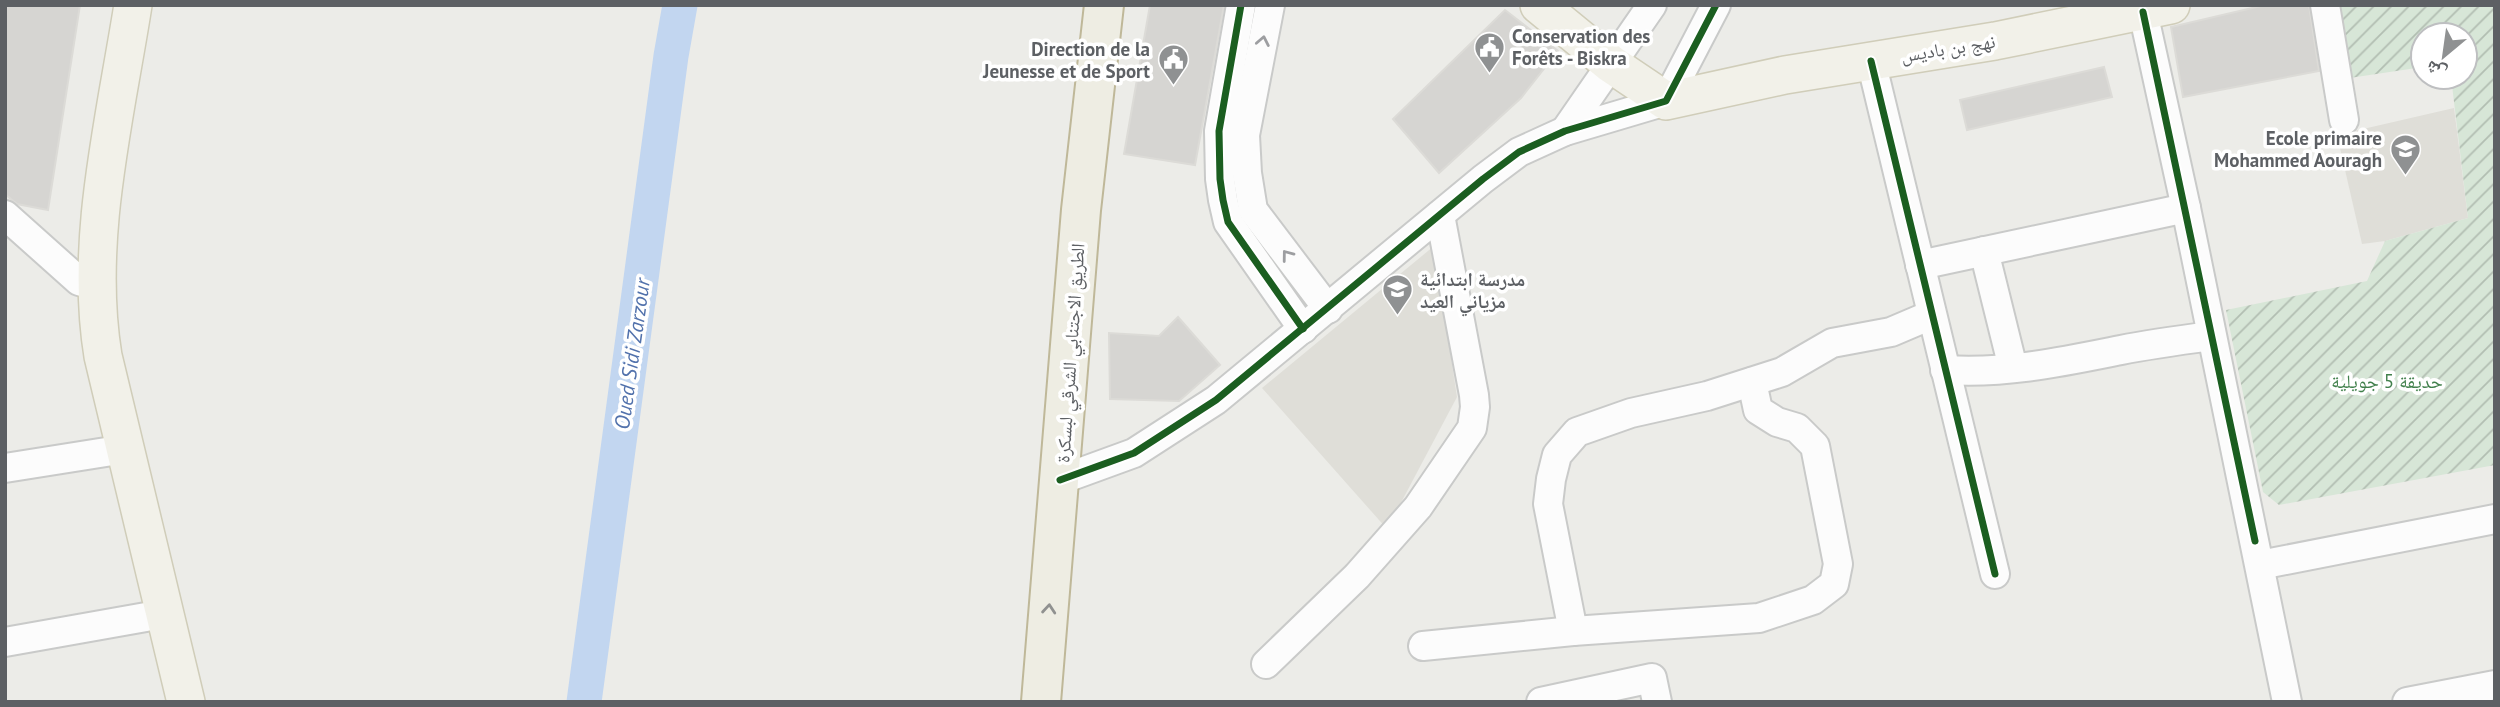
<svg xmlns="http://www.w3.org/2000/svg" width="2500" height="707" viewBox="0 0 2500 707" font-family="'PT Sans','Noto Naskh Arabic',sans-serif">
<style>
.education{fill:#dfded8}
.garden{fill:url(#garden-furrows)}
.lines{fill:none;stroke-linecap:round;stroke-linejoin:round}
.river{stroke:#c2d6f0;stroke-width:35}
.building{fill:#d6d5d2;stroke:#dcdbd7;stroke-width:2}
.minor-casing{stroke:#c9cac9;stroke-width:32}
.major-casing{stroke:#d0cdb9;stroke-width:40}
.highway-casing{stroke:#bfb899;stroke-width:42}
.minor{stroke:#fcfcfc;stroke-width:28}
.major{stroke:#f2f1e9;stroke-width:37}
.highway{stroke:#eeede3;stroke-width:38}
.cycleway-casing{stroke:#fff;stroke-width:11}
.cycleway{stroke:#1b5e20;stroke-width:7}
.oneway{stroke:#9d9ea1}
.oneway2{stroke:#909190}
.labels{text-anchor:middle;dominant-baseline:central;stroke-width:7;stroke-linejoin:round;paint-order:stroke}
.poi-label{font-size:19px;font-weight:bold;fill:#5d6064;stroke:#fff;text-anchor:start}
.street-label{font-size:19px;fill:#5d6064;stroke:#fff}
.park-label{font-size:19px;fill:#41804c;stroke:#fff}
.water-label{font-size:21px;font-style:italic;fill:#5272ac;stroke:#fff}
</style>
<defs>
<pattern id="garden-furrows" width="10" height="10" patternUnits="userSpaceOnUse" patternTransform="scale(1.75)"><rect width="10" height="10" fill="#d7e6d7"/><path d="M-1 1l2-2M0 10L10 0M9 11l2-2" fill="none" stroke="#b2beb2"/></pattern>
</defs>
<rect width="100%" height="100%" fill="#ecece8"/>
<!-- education -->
<g class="education">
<path d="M2454 108 2468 218 2385 241 2362 244 2337 135Z"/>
<path d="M1434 246 1457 397 1387 529 1262 388Z"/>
</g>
<!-- garden -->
<path class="garden" d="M2329 5H2495V465L2279 505 2263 492 2226 310 2367 281 2385 241 2468 218 2451 77H2465V35H2423V67L2343 79Z"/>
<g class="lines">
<!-- river -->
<path class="river" d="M584 702 671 56 680 5"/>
</g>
<!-- building -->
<g class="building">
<path d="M5 5H80L48 210 17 204 5 194Z"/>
<path d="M1150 5H1224L1195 165 1124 154Z"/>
<path d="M2265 5H2309L2319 71 2183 97 2171 27Z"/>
<path d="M1505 10 1558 51 1521 98 1439 173 1393 119Z"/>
<path d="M2104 67 2112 97 1967 130 1960 100Z"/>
<path d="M1178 317 1220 365 1179 401 1110 399 1109 333 1159 336Z"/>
</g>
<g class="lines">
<defs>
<g id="minor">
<path d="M1241 5 1219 131 1220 179 1223 200 1228 222 1303 329"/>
<path d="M1270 5 1245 135 1247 173 1253 210 1328 309"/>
<path d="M2325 5 2344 120"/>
<path d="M2143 12 2186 208 2287 702"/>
<path d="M1871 61 1995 574"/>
<path d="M1565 131 1652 5"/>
<path d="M5 215 79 281 96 286"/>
<path d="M1984 251 2013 368"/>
<path d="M1920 265 2186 208"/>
<path d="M1945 370C2006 374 2061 362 2121 350 2151 344 2181 340 2211 336"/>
<path d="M5 468 125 449"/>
<path d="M1060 480 1134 453 1216 400 1483 179 1519 152 1565 131 1666 101 1716 5"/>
<path d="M2260 565 2495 519"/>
<path d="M1573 631 1548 504 1551 479 1557 455 1577 432 1631 413 1707 396 1782 372 1832 343 1891 332 1931 315"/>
<path d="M5 642 146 617"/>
<path d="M1423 646 1573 631 1759 618 1813 600 1834 584 1838 564 1815 446 1797 428 1777 422 1758 410 1752 382"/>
<path d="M1266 664 1357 576 1418 507 1472 428 1475 407 1474 395 1440 215"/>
<path d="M1541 702 1652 678 1657 702"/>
<path d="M2407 702 2495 685"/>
</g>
<g id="major">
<path d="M133 5C115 119 84 241 103 356L186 702"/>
<path d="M1539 5 1611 64 1666 101 1785 75 1995 41 2171 5"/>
</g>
<path id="highway" d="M1041 702 1081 210 1104 5"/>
</defs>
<!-- minor casing -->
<use href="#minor" class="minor-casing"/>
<!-- major casing -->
<use href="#major" class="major-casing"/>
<!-- highway casing -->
<use href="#highway" class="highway-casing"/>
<!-- minor -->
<use href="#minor" class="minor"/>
<!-- major -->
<use href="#major" class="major"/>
<!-- highway -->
<use href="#highway" class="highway"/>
<defs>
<g id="cycleway">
<path d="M1241 5 1219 131 1220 179 1223 200 1228 222 1303 329"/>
<path d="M2143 12 2255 541"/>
<path d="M1871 61 1995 574"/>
<path d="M1060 480 1134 453 1216 400 1483 179 1519 152 1565 131 1666 101 1716 5"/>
</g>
</defs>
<!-- cycleway casing -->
<use href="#cycleway" class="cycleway-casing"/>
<!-- cycleway -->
<use href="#cycleway" class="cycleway"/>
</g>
<!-- one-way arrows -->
<defs><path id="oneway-chevron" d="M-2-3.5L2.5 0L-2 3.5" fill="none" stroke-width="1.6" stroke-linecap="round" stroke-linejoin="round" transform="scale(1.75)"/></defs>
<g class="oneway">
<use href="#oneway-chevron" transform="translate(1263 41) rotate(-79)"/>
<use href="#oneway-chevron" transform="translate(1287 255) rotate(-127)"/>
</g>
<use class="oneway2" href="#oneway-chevron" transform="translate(1049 609) rotate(-85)"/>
<!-- icons -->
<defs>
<symbol id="civic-pin" viewBox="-11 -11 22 30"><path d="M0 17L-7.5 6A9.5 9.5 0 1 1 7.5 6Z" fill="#8f9192" stroke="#fff"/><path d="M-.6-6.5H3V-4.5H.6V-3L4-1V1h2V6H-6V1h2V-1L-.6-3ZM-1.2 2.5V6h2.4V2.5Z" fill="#fff"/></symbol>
<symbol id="school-pin" viewBox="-11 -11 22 30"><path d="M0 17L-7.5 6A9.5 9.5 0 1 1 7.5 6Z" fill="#8f9192" stroke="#fff"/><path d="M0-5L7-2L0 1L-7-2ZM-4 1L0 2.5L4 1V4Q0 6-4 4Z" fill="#fff"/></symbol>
</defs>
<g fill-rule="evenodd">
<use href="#civic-pin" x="1472" y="30" width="35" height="47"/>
<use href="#civic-pin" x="1156" y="42" width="35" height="47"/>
<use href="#school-pin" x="2388" y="132" width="35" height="47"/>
<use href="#school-pin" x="1380" y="272" width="35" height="47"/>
</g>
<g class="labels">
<!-- poi labels -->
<g class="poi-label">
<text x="1512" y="36">Conservation des<tspan x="1512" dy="22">Forêts - Biskra</tspan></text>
<text x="1150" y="49" text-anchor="end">Direction de la<tspan x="1150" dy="22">Jeunesse et de Sport</tspan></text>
<text x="2382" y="138" text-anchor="end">Ecole primaire<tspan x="2382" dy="22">Mohammed Aouragh</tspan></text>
<text x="1420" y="279">مدرسة ابتدائية<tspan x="1420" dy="22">مزياني العيد</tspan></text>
</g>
<!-- street labels -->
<g class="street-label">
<text transform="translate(1948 48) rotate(-9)">نهج بن باديس</text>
<text transform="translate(1070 353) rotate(-86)">الطريق الاجتنابي الشرقي لبسكرة</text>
</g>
<!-- park labels -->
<g class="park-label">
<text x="2387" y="381">حديقة 5 جويلية</text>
</g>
<!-- water labels -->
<g class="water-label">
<text transform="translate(632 354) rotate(-82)">Oued Sidi Zarzour</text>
</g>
</g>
<!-- border -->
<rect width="2500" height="707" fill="none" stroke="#5d6064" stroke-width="14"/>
<!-- north arrow -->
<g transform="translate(2444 56) rotate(209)"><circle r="33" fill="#ffffff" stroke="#bebfc1" stroke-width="2"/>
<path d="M0-5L12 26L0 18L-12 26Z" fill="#8f9192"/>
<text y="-10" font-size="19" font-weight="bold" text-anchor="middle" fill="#5d6064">ش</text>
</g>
</svg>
